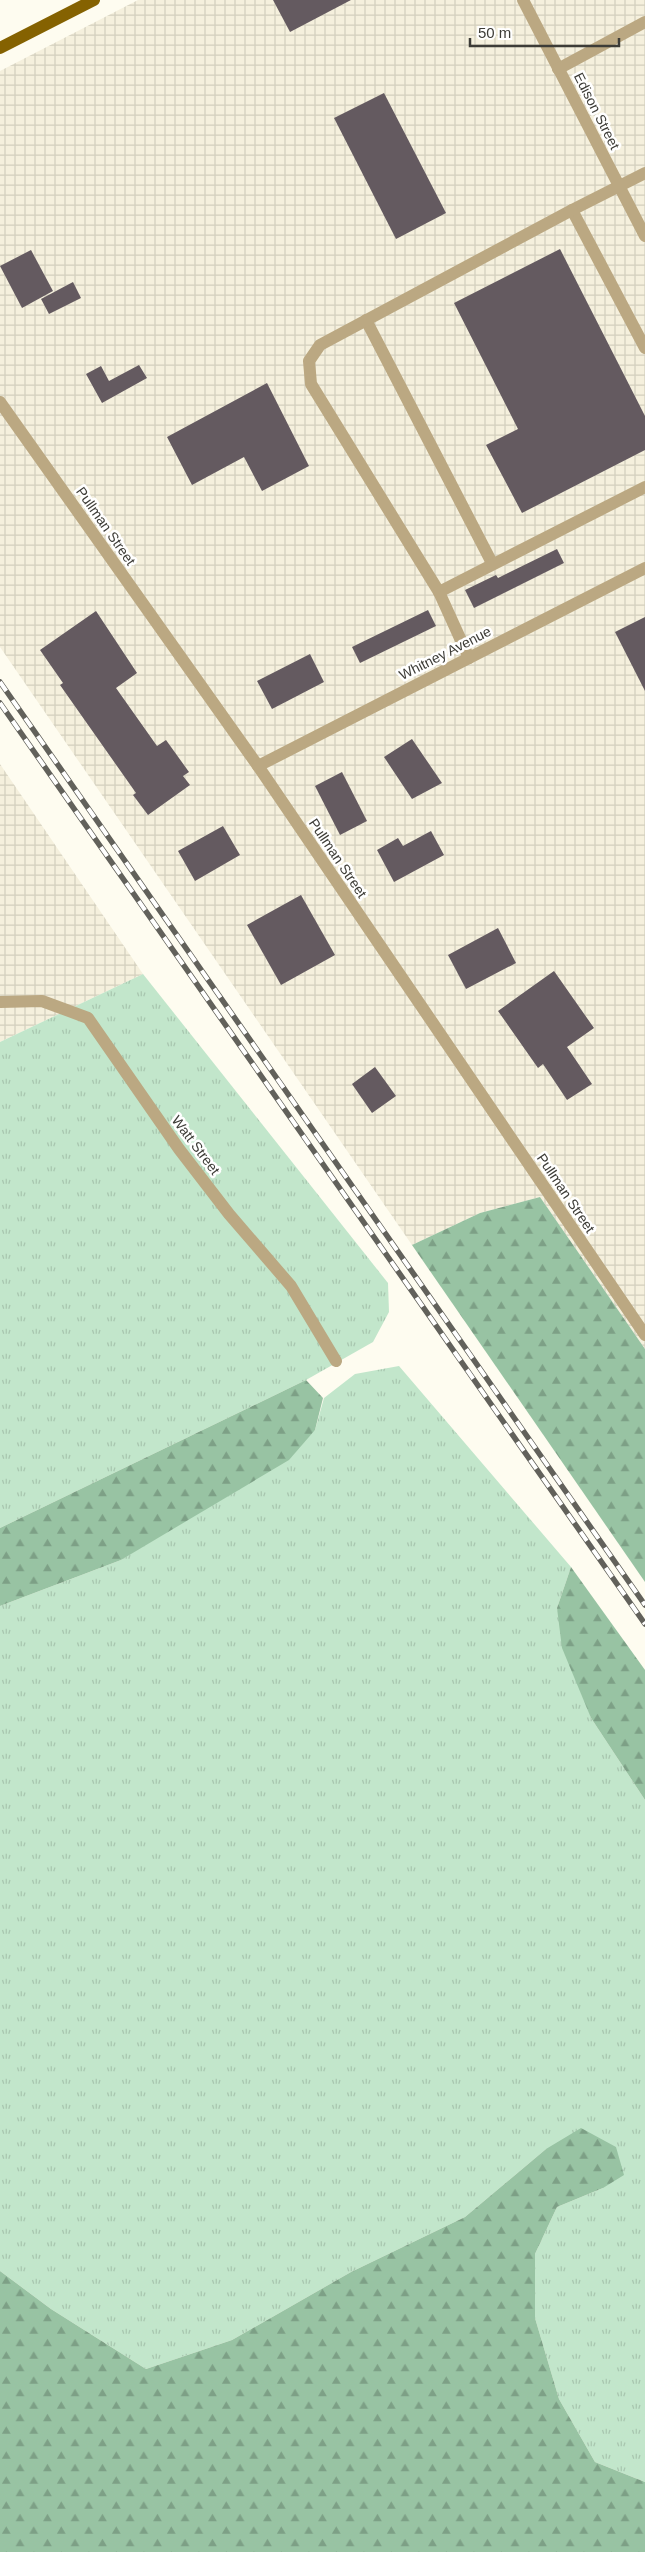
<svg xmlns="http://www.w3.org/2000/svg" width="645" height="2552" viewBox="0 0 645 2552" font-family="Helvetica,sans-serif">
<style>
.industrial{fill:url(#industrial-grid)}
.grass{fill:url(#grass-tufts)}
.forest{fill:url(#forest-firs)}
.building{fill:#645a60}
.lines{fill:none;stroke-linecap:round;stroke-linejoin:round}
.minor{stroke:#bba882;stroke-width:12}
.major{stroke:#856201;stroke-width:12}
.rail-casing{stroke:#62615b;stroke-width:5.5}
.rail{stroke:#fff;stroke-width:4;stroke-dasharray:11;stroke-linecap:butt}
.labels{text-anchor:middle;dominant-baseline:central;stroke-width:5;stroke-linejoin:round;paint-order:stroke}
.street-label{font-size:14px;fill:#3d3c37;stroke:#fff}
</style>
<defs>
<pattern id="industrial-grid" width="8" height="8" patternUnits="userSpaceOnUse" patternTransform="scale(1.25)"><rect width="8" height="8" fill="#f5f0dd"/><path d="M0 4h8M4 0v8" fill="none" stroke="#d3cfbe"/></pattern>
<pattern id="grass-tufts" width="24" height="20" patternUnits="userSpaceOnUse" patternTransform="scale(1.25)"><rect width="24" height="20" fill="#c2e6cb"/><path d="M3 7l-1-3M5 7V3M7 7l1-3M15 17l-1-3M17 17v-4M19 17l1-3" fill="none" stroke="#a8c6af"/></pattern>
<pattern id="forest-firs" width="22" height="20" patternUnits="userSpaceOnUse" patternTransform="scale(1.25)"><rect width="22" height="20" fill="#98c3a3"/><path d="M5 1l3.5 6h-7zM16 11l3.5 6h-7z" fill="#7da086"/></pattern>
</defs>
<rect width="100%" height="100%" fill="#fefcf0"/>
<!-- industrial -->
<g class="industrial">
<path d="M138 0H645V1349L540 1197 480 1213 412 1245 0 647V71Z"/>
<path d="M0 764 143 974 0 1042Z"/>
</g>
<!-- grass -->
<g class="grass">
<path d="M143 974 388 1283 389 1312 373 1342 306 1380 0 1528V1042Z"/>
<path d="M399 1366 571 1567 557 1608 591 1718 645 1800V2482L595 2462 559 2399 535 2318V2254L557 2207 603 2188 546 2149 465 2217 351 2272 232 2340 146 2369 51 2309 0 2271V1606L121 1560 315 1430 324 1398 355 1374Z"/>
</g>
<!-- forest -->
<g class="forest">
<path d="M540 1197 645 1349V1582L412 1245 480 1213Z"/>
<path d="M306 1380 323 1398 315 1430 289 1460 121 1560 0 1606V1528Z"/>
<path d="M571 1567 645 1670V1800L591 1718 562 1648 557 1608Z"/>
<path d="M581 2128 616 2147 624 2175 603 2188 557 2207 535 2254V2318L559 2399 595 2462 645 2482V2552H0V2271L51 2309 146 2369 232 2340 351 2272 465 2217 546 2149Z"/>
</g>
<!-- building -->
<g class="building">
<path d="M273 0H351L290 32Z"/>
<path d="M384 93 446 213 396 239 334 118Z"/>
<path d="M560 249 645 416V450L522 513 486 445 518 429 454 303Z"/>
<path d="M31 250 53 291 22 308 0 266Z"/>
<path d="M73 282 81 298 49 314 41 299Z"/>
<path d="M139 365 147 378 102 403 86 374 101 366 109 381Z"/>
<path d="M267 383 309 466 262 491 244 457 192 485 167 437Z"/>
<path d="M557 549 564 563 474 608 465 590 496 575 498 578Z"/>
<path d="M428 610 436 626 360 663 352 647Z"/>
<path d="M96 611 137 673 116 688 157 746 166 740 189 772 183 776 190 785 148 815 133 795 136 793 60 685 63 683 40 650Z"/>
<path d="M645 617V691L615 632Z"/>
<path d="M310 654 324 682 272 709 257 681Z"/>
<path d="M412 739 442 783 412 799 384 757Z"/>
<path d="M342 772 367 821 340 835 315 786Z"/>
<path d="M223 826 240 855 195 881 178 851Z"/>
<path d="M431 831 444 855 394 882 377 850 398 838 403 846Z"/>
<path d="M301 895 335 955 281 985 247 925Z"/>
<path d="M498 928 516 963 466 989 448 955Z"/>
<path d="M554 971 594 1028 567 1047 592 1084 567 1100 543 1064 538 1068 498 1011Z"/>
<path d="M375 1067 396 1096 372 1113 352 1084Z"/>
</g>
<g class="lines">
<!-- minor -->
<g class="minor">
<path d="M523 0 645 236"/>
<path d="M558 69 645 22"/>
<path d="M645 173 572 210 645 348"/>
<path d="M366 320 492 563"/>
<path d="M0 402 258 766 645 1335"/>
<path d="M439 592 311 384 309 361 320 345 572 210"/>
<path d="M469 658 439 592 645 487"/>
<path d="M258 766 645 568"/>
<path d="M0 1002 42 1001 88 1018 179 1149 229 1214 291 1286 336 1361"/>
</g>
<!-- major -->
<path class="major" d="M0 48 94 0"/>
<defs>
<g id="rail">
<path d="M0 682 645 1605"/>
<path d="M0 703 645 1624"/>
</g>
</defs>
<!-- rail casing -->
<use href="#rail" class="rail-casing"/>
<!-- rail -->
<use href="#rail" class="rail"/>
</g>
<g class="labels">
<!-- street labels -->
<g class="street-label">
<text transform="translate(597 111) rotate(63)">Edison Street</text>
<text transform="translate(106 526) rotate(55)">Pullman Street</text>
<text transform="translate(445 653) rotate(-27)">Whitney Avenue</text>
<text transform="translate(338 858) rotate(56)">Pullman Street</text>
<text transform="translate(196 1145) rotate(53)">Watt Street</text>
<text transform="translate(566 1193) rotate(56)">Pullman Street</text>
</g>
</g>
<!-- scale -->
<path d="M470 38v8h149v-8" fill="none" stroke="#3d3c37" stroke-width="2.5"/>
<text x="478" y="38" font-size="15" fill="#3d3c37" stroke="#ffffff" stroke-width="4" paint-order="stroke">50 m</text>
</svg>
